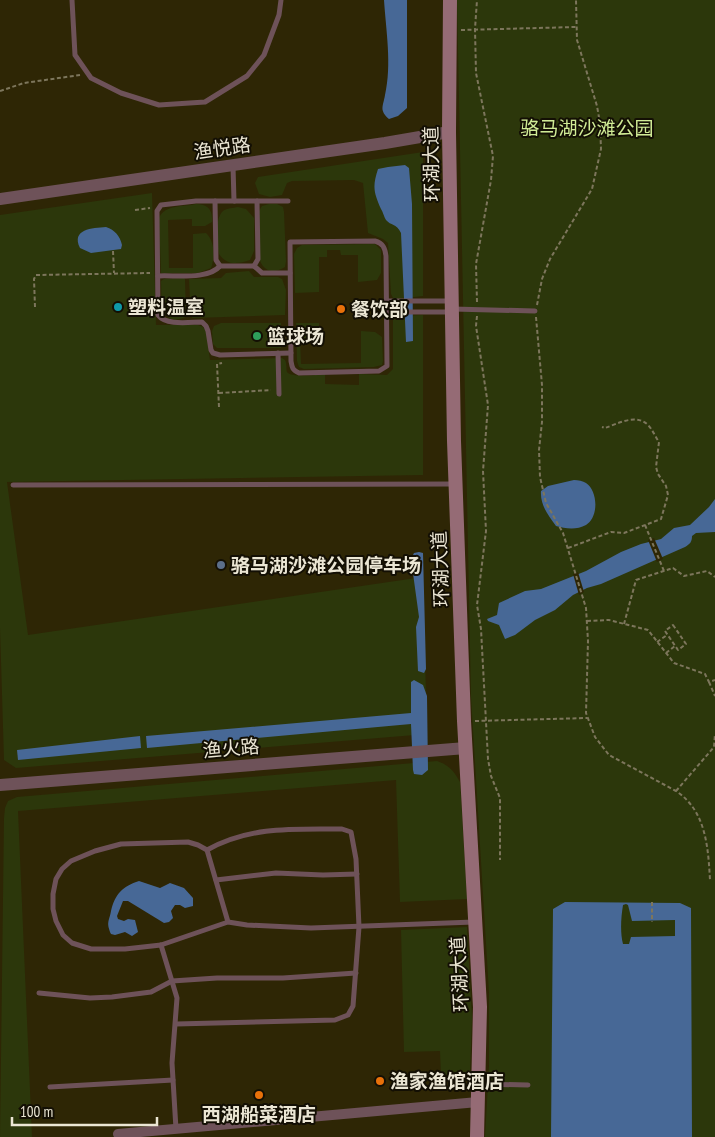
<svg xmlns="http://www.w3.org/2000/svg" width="715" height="1137" viewBox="0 0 715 1137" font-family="'PT Sans Narrow','Noto Sans SC',sans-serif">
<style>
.green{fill:#2c370b}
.water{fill:#476896;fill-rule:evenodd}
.pier{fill:#2e2605}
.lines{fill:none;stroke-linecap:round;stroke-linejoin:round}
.path{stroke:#7d765c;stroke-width:2;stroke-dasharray:4 2.5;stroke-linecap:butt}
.service{stroke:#6e5259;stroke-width:5}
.minor{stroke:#6e5259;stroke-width:10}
.tertiary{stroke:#6e5259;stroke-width:12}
.secondary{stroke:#956b75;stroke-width:14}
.culture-dot{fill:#0f9aa8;stroke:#130f04;stroke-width:2}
.food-dot{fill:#e8710a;stroke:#130f04;stroke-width:2}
.leisure-dot{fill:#2e9e5b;stroke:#130f04;stroke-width:2}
.service-dot{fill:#5c6f8a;stroke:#130f04;stroke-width:2}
.labels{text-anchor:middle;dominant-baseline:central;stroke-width:4;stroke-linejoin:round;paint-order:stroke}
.park-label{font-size:19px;fill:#d1ec96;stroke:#130f04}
.street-label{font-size:19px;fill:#ebe6d4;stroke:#130f04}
.poi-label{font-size:19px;font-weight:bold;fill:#ebe6d4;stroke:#130f04;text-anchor:start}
</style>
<rect width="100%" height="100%" fill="#2e2605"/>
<!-- green -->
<g class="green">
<path d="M457 0H715V1137H485L489 1065V993L471 697Z"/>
<path d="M423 152V296L397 299 393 298 391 294 388 243 383 239 368 233 363 183 354 180 292 181 287 183 282 195 270 197 259 194 255 183 258 177Z"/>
<path d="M152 193 156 325H198L203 327 206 331 210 360 282 358 285 360C287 363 286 369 287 372 291 378 318 375 325 374V384L359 385V374L387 375 393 369V319L395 316 423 315V475L7 482 28 635 423 577 427 734 16 768 4 760 0 628V215Z"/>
<path d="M196 204C208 204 213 210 212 222L205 226H192V219L168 220 169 268H193V234L206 233C215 241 215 258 211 268L198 273H161L159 218C165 204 184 207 196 204Z"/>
<path d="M269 204H277L283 207 284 212 286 261 285 267C274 274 265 272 260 261L259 211 262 206Z"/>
<path d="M238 207 246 209 254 218V251L250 260C238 264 227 266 219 254 217 244 214 219 223 211 227 208 233 208 238 207Z"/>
<path d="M375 244 381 250V273L377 280 358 282V255H341L340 250H327V257H319V292L295 293 294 254 297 248 302 245Z"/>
<path d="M249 271 254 277H278L282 279 286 290 285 315 193 318 191 317 189 279 221 278 226 273Z"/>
<path d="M184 278 185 279 186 317C158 328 162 299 161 281L164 279Z"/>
<path d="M221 323H281V348H217L213 344 212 331 214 326Z"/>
<path d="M296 323H319V338H300L301 364 361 363V331L375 332 382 337 383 361 382 365 374 367 304 369 299 367 297 361Z"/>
<path d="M437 761C449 765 454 771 460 782L467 899 400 902 396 780 18 811 32 1137H0L4 818 5 808 8 801 17 797Z"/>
<path d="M467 927 472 1017 470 1074 441 1075 440 1051 404 1052 401 930Z"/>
</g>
<!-- water -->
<g class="water">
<path d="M384 0H407V108L398 116 389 119C379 110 383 107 385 95 392 64 386 31 384 0Z"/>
<path d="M405 165 409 168 412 204 413 341 406 342 401 233C396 223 391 226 386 220 384 217 383 212 381 209 374 193 372 187 378 169L388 167Z"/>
<path d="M106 227C115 230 120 236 122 245L121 249 91 253 80 248C71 229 92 228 106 227Z"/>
<path d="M574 480C578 480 583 481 586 483 598 491 599 517 586 525 577 530 566 529 556 526 548 515 540 505 541 491L548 486Z"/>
<path d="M715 499V532L696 533 692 536C692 542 690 544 685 547L601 584 587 588 573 595 555 610 535 620 515 635 505 639 499 625 488 621 487 619 497 615 499 603 525 591 541 589 586 571 621 552 641 544 661 539 674 528 690 525 709 507Z"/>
<path d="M419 552 423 553 426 669 424 673 418 671 416 627 419 617 411 559 414 553Z"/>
<path d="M414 680 423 685 427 696 428 770 422 775 414 774 413 770 411 724 147 748 146 736 411 713V682Z"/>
<path d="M140 736 141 748 18 760 17 750Z"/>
<path d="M139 881 160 888 170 883 184 888 193 898V906L185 908 180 905H175L171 911 173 918 169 922 164 923 128 901H123L117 916 118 919 124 921 128 919 135 920 138 932 132 936 125 932 115 935 111 934C106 922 109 922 111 911 115 894 123 886 139 881Z"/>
<path d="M565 902 680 903 691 908 692 1137H551L553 909ZM626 904 628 905 632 921 675 920V936L631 937 629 944H623C620 933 621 917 623 905Z"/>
</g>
<!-- pier -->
<g class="pier">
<path d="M654 538 663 559 657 562 648 540Z"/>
<path d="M578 572 584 592 579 595 573 574Z"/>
</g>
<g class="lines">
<!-- path -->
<g class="path">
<path d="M461 30 576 27"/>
<path d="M0 91 24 83 80 75"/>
<path d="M135 210 150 208"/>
<path d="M113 251 114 273"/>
<path d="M477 302 476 264 491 180 493 156 476 73 475 29 477 0"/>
<path d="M537 305 542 279 550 259 592 189 601 149 600 123 597 106 577 40 576 0"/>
<path d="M35 307 34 279 36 275 150 273"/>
<path d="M477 316 476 326 488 405 483 471 486 531 477 605 481 629 488 759 491 776 500 798V860"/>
<path d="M536 317 542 385V422L539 450 540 477 546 503 563 533 586 608 588 641 586 713 595 737 609 755 676 791C706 811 708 846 710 880"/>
<path d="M219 393 271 390"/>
<path d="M219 407 217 364 222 363"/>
<path d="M645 525 664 571"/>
<path d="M568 548 611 532 624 533 661 519 668 495 666 486 658 474 656 467 659 442C655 436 652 429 648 425 636 413 617 424 605 428L602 427"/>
<path d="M587 621 609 620 648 630 674 663 705 674 709 682 715 680"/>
<path d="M624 624 636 580 673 568 684 576 707 571 715 577"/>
<path d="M673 625 686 644 678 650 665 631Z"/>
<path d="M657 642 667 635"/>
<path d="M666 653 675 646"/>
<path d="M709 682 715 696"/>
<path d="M475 721 587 718"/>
<path d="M676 791 714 747 715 734"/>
<path d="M652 902V922"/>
</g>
<!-- service -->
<g class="service">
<path d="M72 0 75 55 91 78 121 93 159 105 205 102 247 76 264 55 279 15 281 0"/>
<path d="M233 166 234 201"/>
<path d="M215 201 216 260 220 266"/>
<path d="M288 201H196L161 205 157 211 158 315C166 326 190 322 202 322L206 326 208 331 211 350 213 353 220 355 291 353"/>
<path d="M375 241C383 243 385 248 386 256L387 366 379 371 299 373C292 370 292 367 291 361L290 242Z"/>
<path d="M254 266 258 259 257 201"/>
<path d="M158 276C176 275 208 280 220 266H254L262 273H290"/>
<path d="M386 301H451"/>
<path d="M453 309 535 311"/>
<path d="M386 312H451"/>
<path d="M278 353 279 394"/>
<path d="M13 485 455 484"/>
<path d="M216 880 276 873 323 875 357 874"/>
<path d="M228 922 207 850 198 845 188 842 121 844 95 851 71 861 62 869 56 879 53 894V909L56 921 63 935 72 943 91 949H125L161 945 228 922 247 925 311 928 474 922"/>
<path d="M161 945 177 998 172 1063 176 1129"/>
<path d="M39 993 90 998 112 997 151 992 172 981 217 978H283L356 973"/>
<path d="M176 1024 335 1020 348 1015 353 1006 359 927 356 859 351 832 342 829C294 829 250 826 207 850"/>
<path d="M479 1084 528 1085"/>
<path d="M50 1087 173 1080"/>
</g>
<!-- minor -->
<path class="minor" d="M118 1134 478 1102"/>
<!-- tertiary -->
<g class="tertiary">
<path d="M0 199 385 143 449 132"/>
<path d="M0 785 466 748"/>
</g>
<!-- secondary -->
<path class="secondary" d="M450 0 449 132 454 441 464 721 480 1007 477 1137"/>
</g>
<!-- markers -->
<circle class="culture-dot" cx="118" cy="307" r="5"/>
<g class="food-dot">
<circle cx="341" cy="309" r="5"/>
<circle cx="380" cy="1081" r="5"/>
<circle cx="259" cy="1095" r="5"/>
</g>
<circle class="leisure-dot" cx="257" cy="336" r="5"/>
<circle class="service-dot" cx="221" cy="565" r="5"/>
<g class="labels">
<!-- park labels -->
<g class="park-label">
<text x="587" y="128">骆马湖沙滩公园</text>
</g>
<!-- street labels -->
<g class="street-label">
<text transform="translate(222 148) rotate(-8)">渔悦路</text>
<text transform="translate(431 164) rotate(-91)">环湖大道</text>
<text transform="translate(440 569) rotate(-92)">环湖大道</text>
<text transform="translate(231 748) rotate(-5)">渔火路</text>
<text transform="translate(459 974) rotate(-93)">环湖大道</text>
</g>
<!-- poi labels -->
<g class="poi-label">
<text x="128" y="307">塑料温室</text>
<text x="351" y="309">餐饮部</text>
<text x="267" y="336">篮球场</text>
<text x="231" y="565">骆马湖沙滩公园停车场</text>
<text x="390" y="1081">渔家渔馆酒店</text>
<text x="259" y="1114" text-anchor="middle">西湖船菜酒店</text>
</g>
</g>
<!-- scale -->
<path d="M12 1117v8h145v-8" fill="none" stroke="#ebe6d4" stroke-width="2.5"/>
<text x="20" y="1117" font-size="15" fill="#ebe6d4" stroke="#130f04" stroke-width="4" paint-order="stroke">100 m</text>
</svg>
